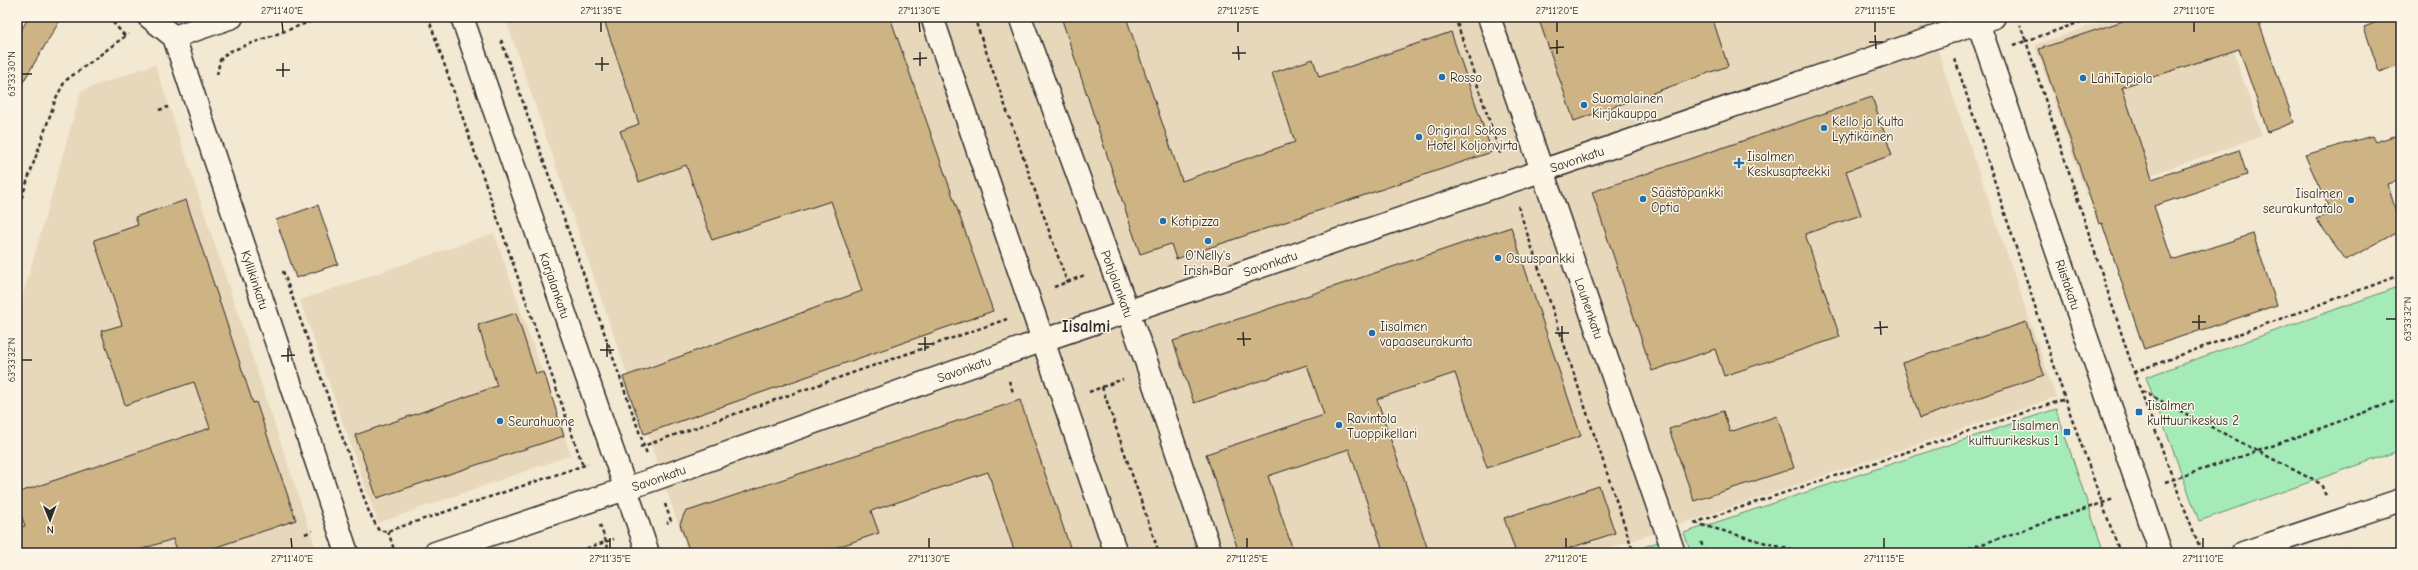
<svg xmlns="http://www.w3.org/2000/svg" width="2418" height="570" viewBox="0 0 2418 570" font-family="'Comic Neue',sans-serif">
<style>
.built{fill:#e8d8bb}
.green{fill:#a4ebb8;stroke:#688b72}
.building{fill:#ceb484;stroke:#2b2b2b}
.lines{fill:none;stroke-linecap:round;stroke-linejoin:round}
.minor-casing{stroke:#2b2b2b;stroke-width:25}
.major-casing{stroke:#2b2b2b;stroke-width:25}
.path{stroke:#2b2b2b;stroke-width:2.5;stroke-dasharray:4 3;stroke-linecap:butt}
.minor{stroke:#fcf5e5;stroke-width:22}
.major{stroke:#fcf5e5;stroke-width:22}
.ticks{fill:none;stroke:#2b2b2b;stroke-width:1.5}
.poi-dot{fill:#1f6fb2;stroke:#fcf5e5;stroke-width:1.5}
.labels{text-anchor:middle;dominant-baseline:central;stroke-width:3;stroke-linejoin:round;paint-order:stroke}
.poi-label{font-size:13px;fill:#2b2b2b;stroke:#fcf5e5;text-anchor:start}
.street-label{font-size:13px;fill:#2b2b2b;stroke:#fcf5e5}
.district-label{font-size:17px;font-weight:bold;fill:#2b2b2b;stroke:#fcf5e5}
.neatline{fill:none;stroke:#2b2b2b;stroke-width:1.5}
.ticks-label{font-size:10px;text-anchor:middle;fill:#2b2b2b}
</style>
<rect width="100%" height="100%" fill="#f3e8d2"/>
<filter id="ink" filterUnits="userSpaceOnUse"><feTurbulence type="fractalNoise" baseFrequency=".025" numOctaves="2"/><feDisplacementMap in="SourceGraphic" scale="8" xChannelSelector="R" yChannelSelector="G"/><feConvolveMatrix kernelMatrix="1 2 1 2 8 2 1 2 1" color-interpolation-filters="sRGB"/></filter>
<g filter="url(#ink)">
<!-- built -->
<g class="built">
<path d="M505 17H1926L2056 397 1596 553H688Z"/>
<path d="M2117 17H2222L2262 136 2087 197 2035 45Z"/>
<path d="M155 64 315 546 295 553H17V316L81 91Z"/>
<path d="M494 233 571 455 378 523 300 300Z"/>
</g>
<!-- green -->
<g class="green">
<path d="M2401 286V450L2199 521 2146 377Z"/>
<path d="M2056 409 2104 553H1691L1684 533Z"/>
<path d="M1658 542 1662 553H1627Z"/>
</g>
<!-- building -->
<g class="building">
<path d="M29 17H62L17 92V37Z"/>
<path d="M603 17H890L993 311 644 434 623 377 862 291 831 201 712 240 686 165 639 182 620 131 639 124Z"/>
<path d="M1061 17H1126L1182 181 1295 142 1272 73 1313 59 1319 77 1451 32 1492 152 1176 259 1171 244 1140 254Z"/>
<path d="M1538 17H1712L1728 66 1574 121Z"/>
<path d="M2135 17H2257L2294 122 2268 132 2239 49 2122 87 2152 179 2239 150 2247 175 2154 206 2172 260 2253 234 2277 305 2144 349 2102 223 2099 224 2039 49Z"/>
<path d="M2391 17H2401V64L2379 72 2364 27Z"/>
<path d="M1872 97 1892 155 1846 171 1861 215 1805 234 1840 337 1724 376 1715 349 1652 371 1592 192Z"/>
<path d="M2401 134V180L2388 184 2401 230 2346 260 2316 219 2331 213 2305 155 2372 136 2375 142Z"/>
<path d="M186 200 253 403 256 402 296 520 199 553H178L173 539 130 553H17V528L25 526 17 503V493L210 428 194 382 125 405 101 331 122 325 94 240 138 225 135 217Z"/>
<path d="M318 205 338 264 296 278 276 220Z"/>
<path d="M1511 227 1581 436 1487 468 1455 373 1377 399 1429 553H1384L1349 449 1268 476 1294 553H1239L1206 454 1324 415 1307 365 1194 403 1173 341Z"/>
<path d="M516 313 536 374 544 372 564 436 377 498 355 435 497 386 478 325Z"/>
<path d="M2026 322 2044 375 1920 418 1902 363Z"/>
<path d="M1020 400 1072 553H1015L988 472 871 511 879 533 820 553H690L680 524 685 512Z"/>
<path d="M1723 411 1730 432 1777 416 1794 468 1694 501 1669 429Z"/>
<path d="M1599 486 1615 533 1555 553H1516L1504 518Z"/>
</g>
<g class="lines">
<defs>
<g id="minor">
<path id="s1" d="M149 17 174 37 347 553"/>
<path id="s2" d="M462 17 648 553"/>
<path id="s3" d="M1489 17 1674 553"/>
<path id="s4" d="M1976 17 2161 553"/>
<path d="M174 37 232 17"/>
<path id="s5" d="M435 553 655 479 1044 340 1994 17"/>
<path d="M2243 553 2401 500"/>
</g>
<g id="major">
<path d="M932 17 1116 553"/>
<path id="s6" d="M1020 17 1146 361 1211 553"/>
</g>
</defs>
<!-- minor casing -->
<use href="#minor" class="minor-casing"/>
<!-- major casing -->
<use href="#major" class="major-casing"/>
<!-- path -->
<g class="path">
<path d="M108 17 126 37"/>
<path d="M428 17 583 466"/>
<path d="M974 17 1067 282"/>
<path d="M1455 17 1501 156"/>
<path d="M2095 17 2026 41 2134 372 2173 479 2202 553"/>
<path d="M501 40 647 454"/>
<path d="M2014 45 2026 41 2020 25"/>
<path d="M1955 59 2065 399 2120 553"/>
<path d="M217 75 220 60 228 52 323 17"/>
<path d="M159 110 168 107"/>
<path d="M1518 206 1632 548"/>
<path d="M17 211 56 98 65 81 128 34"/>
<path d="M283 271 369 512 379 531H388L588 464"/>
<path d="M1054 287 1085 275"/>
<path d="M2134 372 2401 275"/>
<path d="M1009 381 1013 392"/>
<path d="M1102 387 1159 553"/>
<path d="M2142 391 2321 484 2326 496"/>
<path d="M1089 392 1123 379"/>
<path d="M640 447 1007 319"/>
<path d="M2165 482 2258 451 2401 399"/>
<path d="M665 504 671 521 667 523"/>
<path d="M1694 523 2065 399"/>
<path d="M1695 523 1802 553"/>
<path d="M600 525 610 553"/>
<path d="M388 531 395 553"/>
<path d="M305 534 312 531"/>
<path d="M1701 542 1705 553"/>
<path d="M2346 547 2348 553"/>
<path d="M573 553 614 539"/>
<path d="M1618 553 1632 548 1634 553"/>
<path d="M1956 553 2114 499"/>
</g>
<!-- minor -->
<use href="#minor" class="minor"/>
<!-- major -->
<use href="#major" class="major"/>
</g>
</g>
<!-- ticks -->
<path class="ticks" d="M282 22 283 32M601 22V32M919 22 920 32M1238 22V32M1557 22V32M1875 22V32M2194 22V32M1875 35 1876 49M1557 40V54M1869 42H1883M1238 46 1239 60M1550 48 1564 47M920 52V66M1232 53H1246M602 57V71M913 59 927 58M283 63V77M595 64H609M276 70H290M22 74H32M2199 315V329M2386 319H2396M1880 321 1881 335M2192 322H2206M1562 326V340M1874 328 1888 327M1243 332 1244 346M1555 333H1569M925 337V351M1237 339H1251M607 343V357M918 344H932M288 348V362M600 350H614M281 356 295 355M22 360H32M291 538 292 548M610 538V548M929 538V548M1247 538V548M1566 538V548M1884 538V548M2203 538V548"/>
<!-- markers -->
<g class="poi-dot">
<circle cx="1442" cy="77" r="4"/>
<circle cx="2083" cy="78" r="4"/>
<circle cx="1584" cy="105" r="4"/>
<circle cx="1824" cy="128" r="4"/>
<circle cx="1419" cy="137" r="4"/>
<path d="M1737 157h4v4h4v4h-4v4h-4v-4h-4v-4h4z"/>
<circle cx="1643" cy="199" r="4"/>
<circle cx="2351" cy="200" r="4"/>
<circle cx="1163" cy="221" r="4"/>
<circle cx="1208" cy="241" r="4"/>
<circle cx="1498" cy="258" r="4"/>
<circle cx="1372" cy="333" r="4"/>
<rect x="2135" y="408" width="8" height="8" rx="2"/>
<circle cx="500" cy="421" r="4"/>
<circle cx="1339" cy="425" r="4"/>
<rect x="2063" y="428" width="8" height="8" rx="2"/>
</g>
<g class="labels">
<!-- poi labels -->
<g class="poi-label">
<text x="1450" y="77">Rosso</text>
<text x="2091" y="78">LähiTapiola</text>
<text x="1592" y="98">Suomalainen<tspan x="1592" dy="15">Kirjakauppa</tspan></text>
<text x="1832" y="121">Kello ja Kulta<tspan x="1832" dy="15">Lyytikäinen</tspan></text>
<text x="1427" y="130">Original Sokos<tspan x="1427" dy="15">Hotel Koljonvirta</tspan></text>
<text x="1747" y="156">Iisalmen<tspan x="1747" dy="15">Keskusapteekki</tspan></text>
<text x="1651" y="192">Säästöpankki<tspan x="1651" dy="15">Optia</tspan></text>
<text x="2343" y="193" text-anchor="end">Iisalmen<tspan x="2343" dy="15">seurakuntatalo</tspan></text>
<text x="1171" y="221">Kotipizza</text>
<text x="1208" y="255" text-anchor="middle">O'Nelly's<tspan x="1208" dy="15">Irish Bar</tspan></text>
<text x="1506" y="258">Osuuspankki</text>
<text x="1380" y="326">Iisalmen<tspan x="1380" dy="15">vapaaseurakunta</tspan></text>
<text x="2147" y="405">Iisalmen<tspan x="2147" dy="15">kulttuurikeskus 2</tspan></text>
<text x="1347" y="418">Ravintola<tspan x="1347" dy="15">Tuoppikellari</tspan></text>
<text x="508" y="421">Seurahuone</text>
<text x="2059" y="425" text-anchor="end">Iisalmen<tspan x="2059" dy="15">kulttuurikeskus 1</tspan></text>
</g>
<!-- street labels -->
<g class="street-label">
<text stroke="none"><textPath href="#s5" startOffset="1208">Savonkatu</textPath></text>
<text stroke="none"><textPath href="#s5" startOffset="884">Savonkatu</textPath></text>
<text stroke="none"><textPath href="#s1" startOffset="288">Kyllikinkatu</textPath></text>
<text stroke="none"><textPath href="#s6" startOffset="284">Pohjolankatu</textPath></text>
<text stroke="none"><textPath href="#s2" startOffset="284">Karjalankatu</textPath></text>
<text stroke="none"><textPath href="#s4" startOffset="283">Riistakatu</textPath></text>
<text stroke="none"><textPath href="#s3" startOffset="308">Louhenkatu</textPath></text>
<text stroke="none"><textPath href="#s5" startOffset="560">Savonkatu</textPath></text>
<text stroke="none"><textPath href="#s5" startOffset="236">Savonkatu</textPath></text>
</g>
<!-- district labels -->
<g class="district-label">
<text x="1086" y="326">Iisalmi</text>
</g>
</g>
<!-- margin -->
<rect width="2418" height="570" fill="none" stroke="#fcf5e5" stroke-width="44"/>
<!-- north arrow -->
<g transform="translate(50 520) rotate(179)" stroke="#fcf5e5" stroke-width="3" paint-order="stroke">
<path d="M0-3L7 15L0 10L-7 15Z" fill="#2b2b2b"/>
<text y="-6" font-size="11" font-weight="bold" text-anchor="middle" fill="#2b2b2b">N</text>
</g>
<rect x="22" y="22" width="2374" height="526" class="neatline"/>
<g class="ticks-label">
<text x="282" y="14">27°11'40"E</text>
<text x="601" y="14">27°11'35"E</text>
<text x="919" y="14">27°11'30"E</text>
<text x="1238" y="14">27°11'25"E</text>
<text x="1557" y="14">27°11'20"E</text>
<text x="1875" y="14">27°11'15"E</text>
<text x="2194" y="14">27°11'10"E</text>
<text transform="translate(11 74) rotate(-90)" y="4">63°33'30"N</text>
<text transform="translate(2407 319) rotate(-90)" y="4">63°33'32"N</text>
<text transform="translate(11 360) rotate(-90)" y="4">63°33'32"N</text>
<text x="292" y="562">27°11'40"E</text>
<text x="610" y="562">27°11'35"E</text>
<text x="929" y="562">27°11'30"E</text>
<text x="1247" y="562">27°11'25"E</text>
<text x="1566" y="562">27°11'20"E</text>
<text x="1884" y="562">27°11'15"E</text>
<text x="2203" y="562">27°11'10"E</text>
</g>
</svg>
